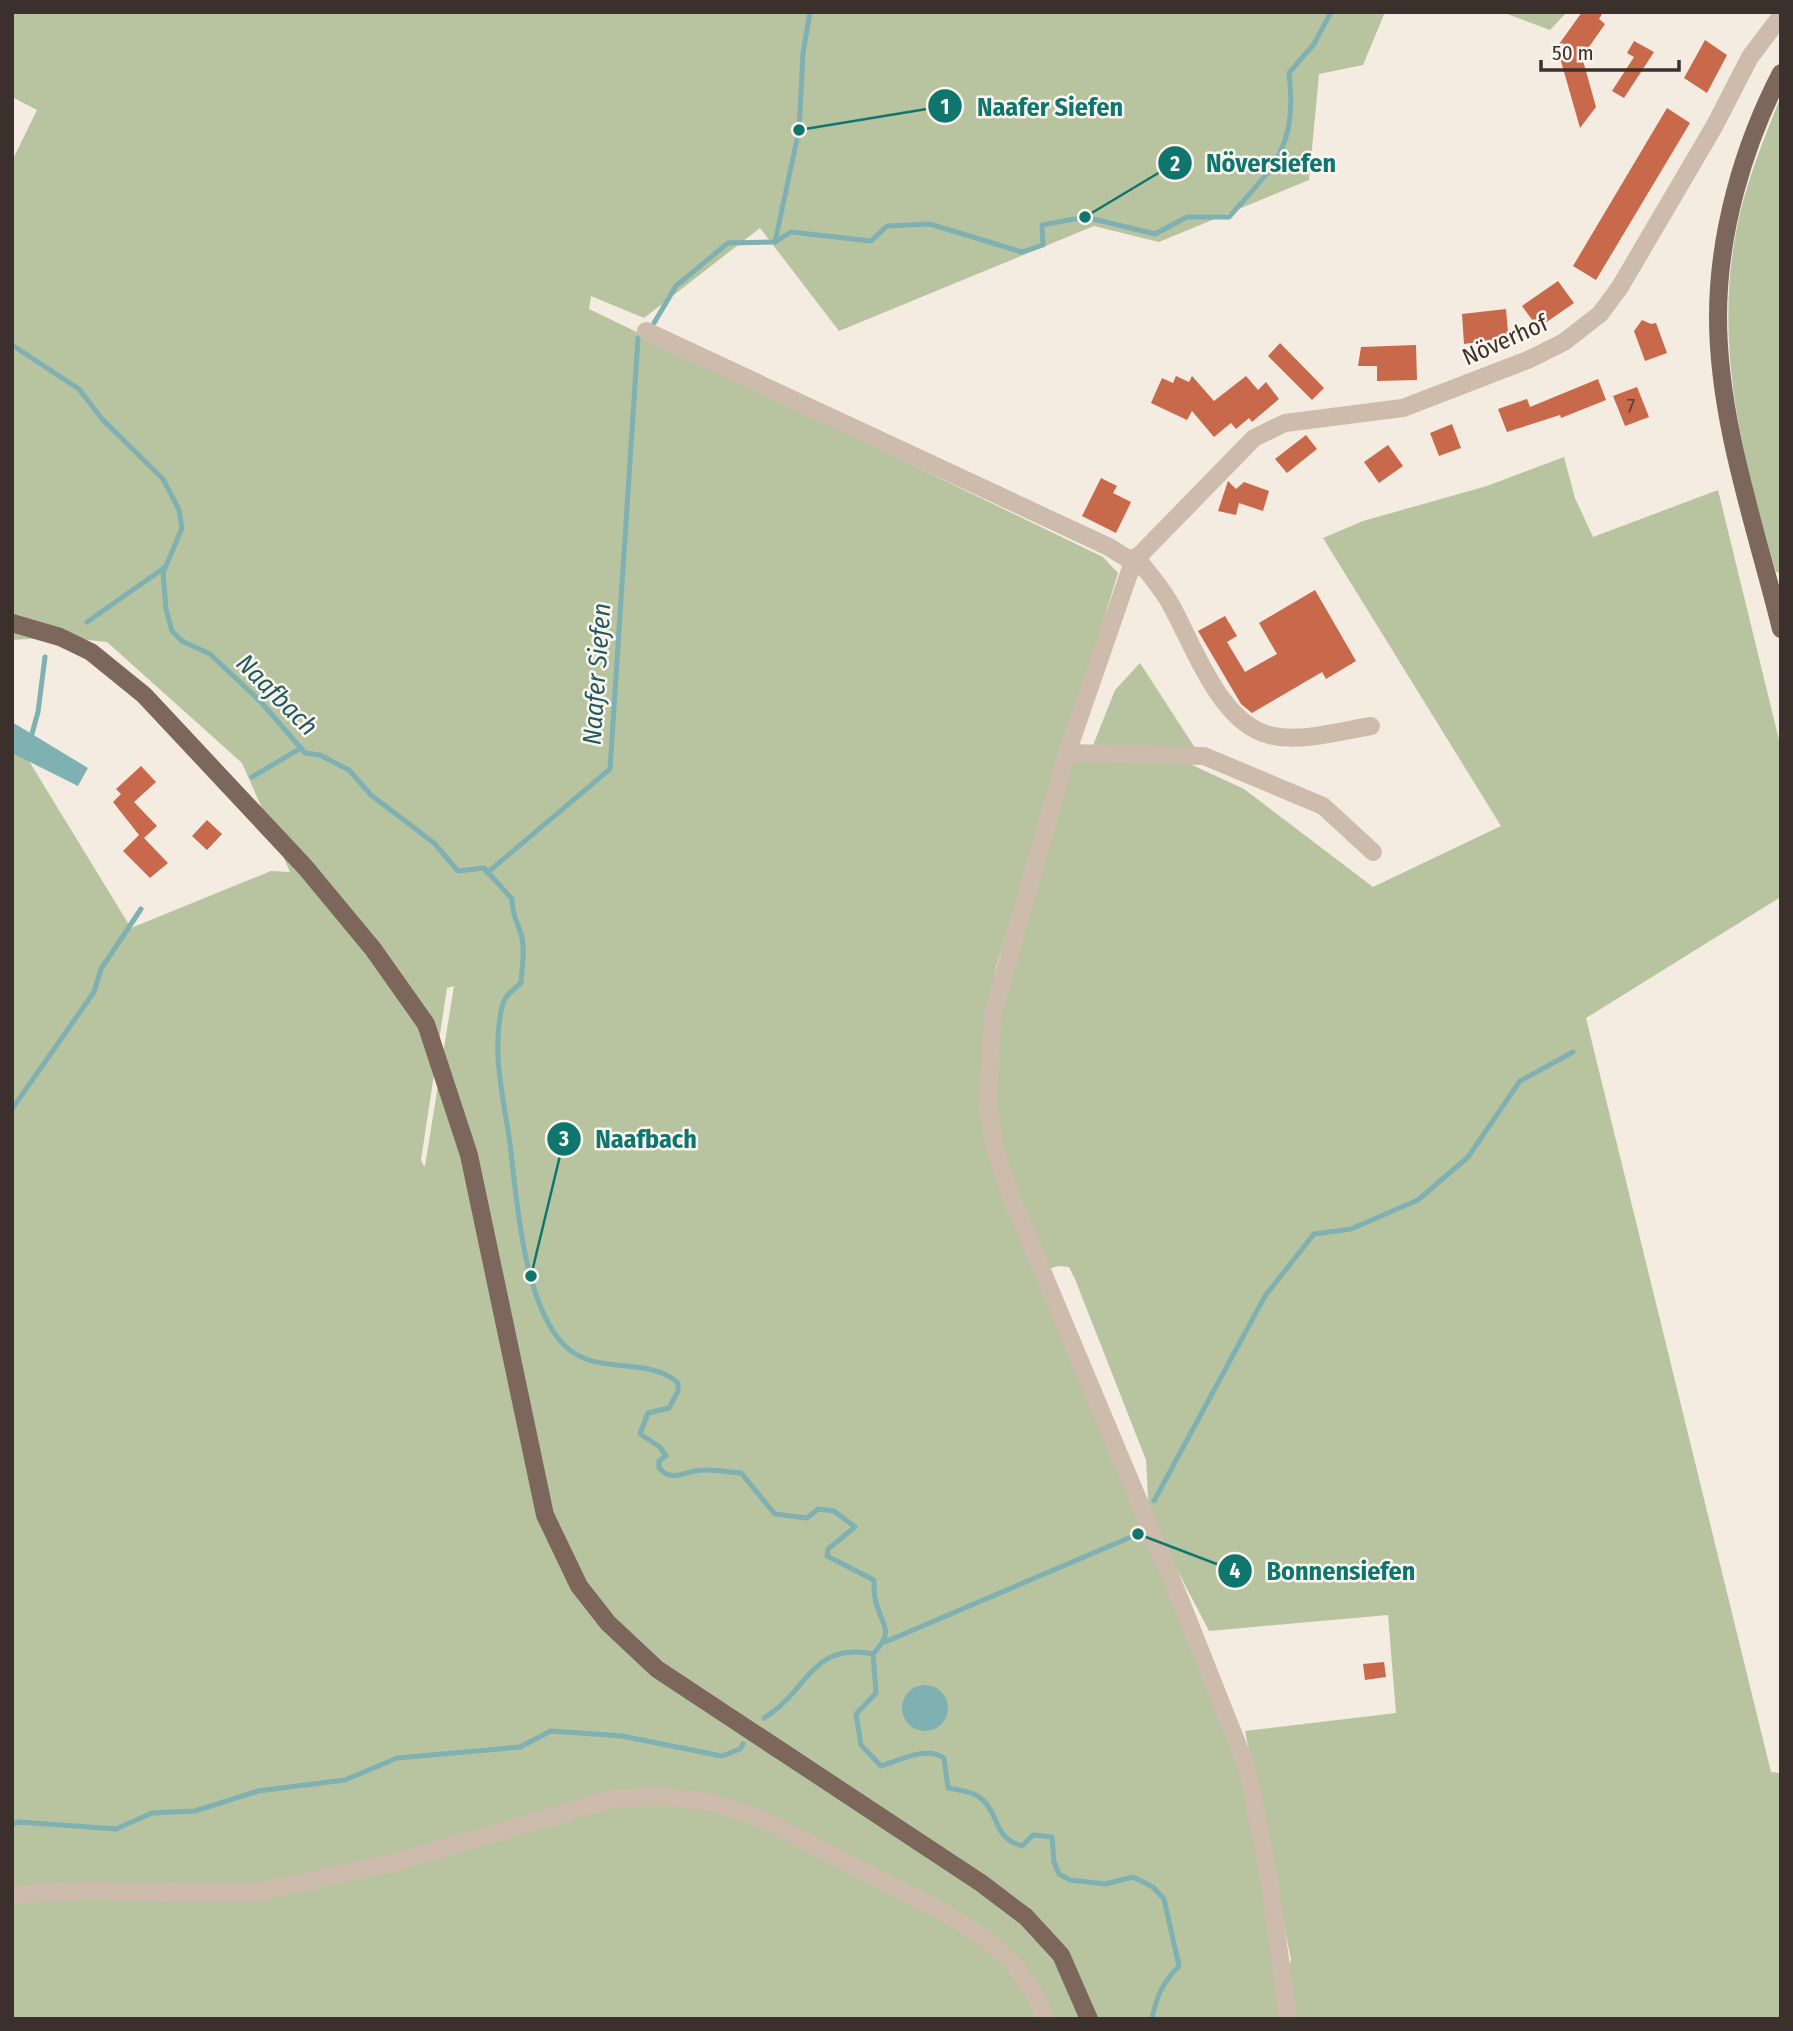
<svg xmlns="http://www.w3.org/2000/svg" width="1793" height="2031" viewBox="0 0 1793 2031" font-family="'Fira Sans Condensed',sans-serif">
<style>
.green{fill:#b8c4a0;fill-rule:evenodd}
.water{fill:#7fb0b2}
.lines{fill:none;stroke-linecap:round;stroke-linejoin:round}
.stream{stroke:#7fb0b2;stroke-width:5}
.building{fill:#c8694b}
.minor{stroke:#cdbbac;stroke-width:18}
.major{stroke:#7d675c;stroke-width:18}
.labels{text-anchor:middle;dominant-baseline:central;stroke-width:5;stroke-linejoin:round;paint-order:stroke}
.number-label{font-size:21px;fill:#5e3e33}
.street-label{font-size:24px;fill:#3b302b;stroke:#fbf5ee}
.water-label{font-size:26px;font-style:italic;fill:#1f5a5e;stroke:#fbf5ee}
.leader{fill:none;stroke:#0f766e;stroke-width:2.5}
.callout-dot{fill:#0f766e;stroke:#fbf5ee;stroke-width:2.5}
.mark-label{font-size:21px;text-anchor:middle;font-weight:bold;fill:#fff}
.callout-label{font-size:26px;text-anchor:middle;font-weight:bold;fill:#0f766e;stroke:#fbf5ee;stroke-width:5;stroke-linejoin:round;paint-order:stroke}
</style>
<rect width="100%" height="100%" fill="#f4ebe1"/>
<!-- green -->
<g class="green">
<path d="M12 12H1385L1363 65 1319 74 1309 180 1159 242 1094 226 839 331 760 228 644 318 591 296 589 309 1103 557 1118 573 996 968 985 1036 983 1119 1242 1773 1283 1983 1291 1960 1245 1731 1396 1713 1388 1615 1209 1631 1149 1516 1146 1460 1075 1279 1069 1267 1058 1266 1046 1270 1002 1152 995 1104 997 1025 1071 755 1190 764 1244 789 1373 887 1501 826 1323 538 1363 521 1487 486 1564 457 1575 498 1593 537 1718 490 1781 748V897L1586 1018 1771 1772 1781 1773V2019H12V739L18 743 131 928 271 871 290 872 242 763 107 642 60 637 12 640V161L37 110 12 97ZM454 986 425 1166H424L421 1160 447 988Z"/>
<path d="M1502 12H1567L1550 30Z"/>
<path d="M1781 96V573L1776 572C1743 460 1713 346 1737 227 1746 182 1764 139 1781 96Z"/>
<path d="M1140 663 1197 751 1092 748 1115 690Z"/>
</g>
<!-- water -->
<g class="water">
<path d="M12 722 88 768 78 786 12 753Z"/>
<circle cx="925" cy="1708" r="23"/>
</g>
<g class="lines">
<!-- stream -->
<g class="stream">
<path d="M775 242 791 232 871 241 887 226 930 224 1022 252 1043 245 1042 225 1085 217 1155 234 1187 217H1229C1275 165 1298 147 1289 73L1314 44 1331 12"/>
<path d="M775 242 799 130 803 53 810 12"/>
<path d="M654 323 676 286 728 243 775 242"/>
<path d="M12 345 79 389 102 419 163 479 179 510 182 528 163 573 166 609 172 631 182 641 210 654 261 702 305 753 320 755 349 770 371 795 434 843 458 871 484 868 512 899C513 915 515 917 520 931 526 947 522 966 521 983 513 990 504 996 502 1007 491 1053 504 1099 510 1144 517 1201 523 1304 565 1346 597 1377 647 1355 678 1383V1391L669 1408 648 1413 640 1434 660 1447 666 1456 659 1461V1468C671 1481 680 1474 695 1471 708 1468 727 1472 741 1473L775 1514 807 1518 818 1509 834 1511 855 1527 828 1549 827 1556 874 1580C874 1587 874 1596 876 1603 883 1628 895 1630 873 1654L876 1693 856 1714 861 1745 881 1766C900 1760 925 1746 944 1758L948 1788C959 1790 975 1792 984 1801 1000 1818 994 1838 1022 1846L1033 1835 1052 1837 1054 1862 1059 1874 1070 1880 1105 1884 1133 1877 1153 1887 1164 1899 1179 1966C1163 1982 1156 1997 1152 2019"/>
<path d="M87 622 164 568"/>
<path d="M30 741 38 712 45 657"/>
<path d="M252 777 301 748"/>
<path d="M487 873 610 769 638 338"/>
<path d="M12 1109 94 992 101 969 141 909"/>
<path d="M1154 1501 1265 1296 1314 1234 1351 1229 1418 1200 1468 1157 1520 1081 1573 1052"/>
<path d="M885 1642 1138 1534"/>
<path d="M764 1718C808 1692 811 1641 873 1654"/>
<path d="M12 1824 19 1822 116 1829 152 1813 195 1811 258 1791 345 1780 397 1758 520 1747 551 1731 622 1736 722 1756 740 1749 743 1744"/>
</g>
</g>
<!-- building -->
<g class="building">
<path d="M1582 12H1603L1599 19 1605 24 1582 57 1596 107 1580 128 1557 47Z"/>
<path d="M1705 40 1727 55 1707 93 1684 78Z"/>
<path d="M1634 41 1654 52 1624 98 1612 91 1634 57 1627 53Z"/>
<path d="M1667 108 1690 123 1596 280 1573 266Z"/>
<path d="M1558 281 1574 303 1538 328 1522 306Z"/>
<path d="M1506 309 1509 344 1494 345 1493 340 1464 344 1462 314Z"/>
<path d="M1642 320 1651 324 1656 323 1667 353 1645 361 1634 331Z"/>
<path d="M1280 343 1324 388 1312 400 1268 356Z"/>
<path d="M1416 345 1417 380 1377 381V366H1358L1361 347Z"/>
<path d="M1176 376 1189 382 1192 376 1214 401 1246 376 1258 390 1266 382 1279 399 1252 422 1249 418 1236 429 1231 423 1214 437 1192 411 1187 420 1151 403 1162 378 1173 383Z"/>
<path d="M1598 379 1606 400 1561 418 1560 415 1507 432 1498 409 1527 399 1530 407Z"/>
<path d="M1637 387 1649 417 1625 426 1613 396Z"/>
<path d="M1452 424 1461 448 1439 456 1430 433Z"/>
<path d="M1306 435 1317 449 1287 473 1275 459Z"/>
<path d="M1388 445 1403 466 1379 483 1364 462Z"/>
<path d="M1101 478 1117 486 1113 493 1131 502 1116 533 1082 516Z"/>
<path d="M1228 481 1236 489 1244 482 1269 491 1263 511 1239 503 1236 515 1218 511Z"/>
<path d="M1315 590 1356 661 1326 679 1322 672 1252 713 1241 704 1198 631 1225 616 1237 636 1227 642 1245 672 1277 654 1259 623Z"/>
<path d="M141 766 156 782 134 802 157 826 144 838 168 863 150 878 123 851 139 835 113 802 121 794 116 789Z"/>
<path d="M207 820 222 834 207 850 192 836Z"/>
<path d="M1384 1662 1386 1677 1365 1680 1363 1664Z"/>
</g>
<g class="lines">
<!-- minor -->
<g class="minor">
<path d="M646 331 1109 547 1133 562"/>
<path d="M1136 557C1148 573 1162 588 1171 605 1194 646 1219 722 1269 735 1300 743 1340 731 1371 726"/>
<path d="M1067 753 1204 756 1323 806 1373 852"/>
<path d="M12 1895 78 1891 255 1893 396 1862 615 1798 664 1797 710 1802 764 1820 945 1913 987 1940 1011 1961 1032 1990 1046 2019"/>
<path d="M1288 2019 1270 1884 1248 1771 1181 1602 1012 1199 995 1149 988 1107 992 1017 1067 753 1133 562 1254 438 1285 423 1403 408 1530 359 1564 342 1600 314 1620 287 1715 125 1750 57 1781 16"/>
</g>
<!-- major -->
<g class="major">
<path d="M1781 73C1743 146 1718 234 1718 317 1718 422 1756 527 1781 629"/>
<path d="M12 623 60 637 91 652 144 695 305 867 373 949 426 1024 469 1155 545 1515 579 1586 608 1623 657 1669 981 1883 1026 1917 1061 1955 1089 2019"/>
</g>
</g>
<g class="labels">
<!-- number labels -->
<g class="number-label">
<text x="1631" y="406">7</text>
</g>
<!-- street labels -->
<g class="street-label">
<text transform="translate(1505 340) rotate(-24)">Növerhof</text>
</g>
<!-- water labels -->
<g class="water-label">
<text transform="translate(597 674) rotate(-86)">Naafer Siefen</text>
<text transform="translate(277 695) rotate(45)">Naafbach</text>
</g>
</g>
<!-- callouts -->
<path class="leader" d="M799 130L945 106M1085 217L1175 163M531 1276L564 1139M1138 1534L1235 1571"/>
<g class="callout-dot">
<circle cx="799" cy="130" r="7"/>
<circle cx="1085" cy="217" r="7"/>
<circle cx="531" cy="1276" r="7"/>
<circle cx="1138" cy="1534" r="7"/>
<circle cx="945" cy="106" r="18"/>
<circle cx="1175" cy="163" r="18"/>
<circle cx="564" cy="1139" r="18"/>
<circle cx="1235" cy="1571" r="18"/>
</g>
<g class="mark-label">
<text x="945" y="114">1</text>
<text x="1175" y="171">2</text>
<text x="564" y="1146">3</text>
<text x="1235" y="1578">4</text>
</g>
<g class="callout-label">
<text x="1050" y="116">Naafer Siefen</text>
<text x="1271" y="172">Növersiefen</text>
<text x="646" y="1148">Naafbach</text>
<text x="1341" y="1580">Bonnensiefen</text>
</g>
<!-- border -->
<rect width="1793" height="2031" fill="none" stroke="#3b302b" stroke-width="28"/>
<!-- scale -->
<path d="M1541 60v10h138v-10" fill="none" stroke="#3b302b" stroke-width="3.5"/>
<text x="1552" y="60" font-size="21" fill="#3b302b" stroke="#fbf5ee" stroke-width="5" paint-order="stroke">50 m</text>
</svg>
